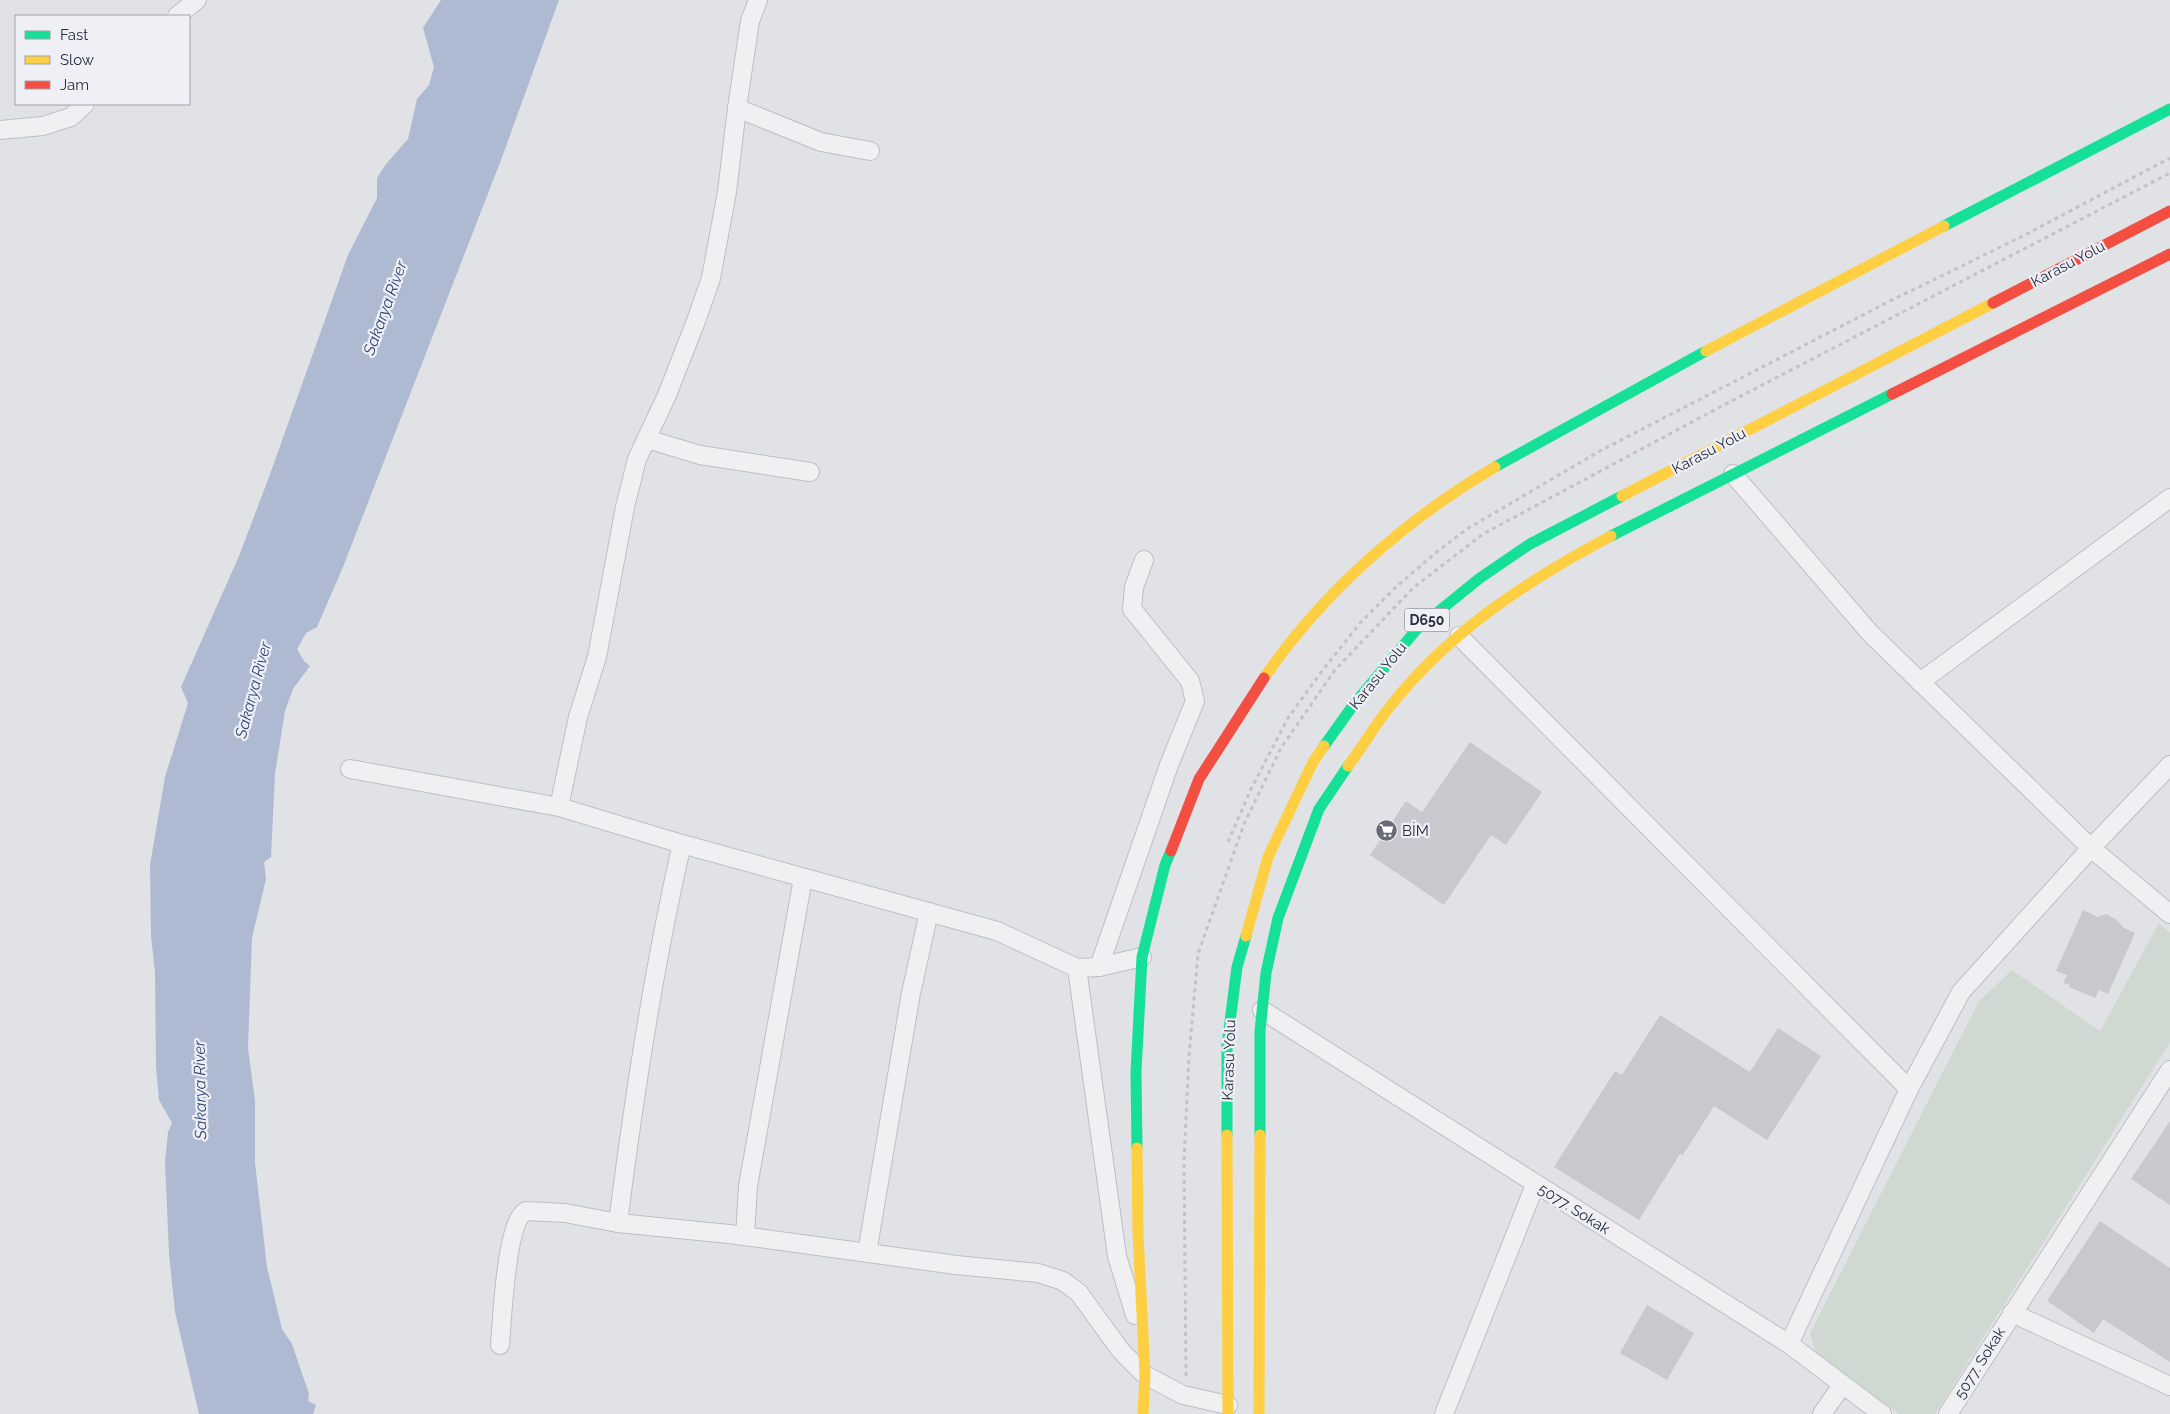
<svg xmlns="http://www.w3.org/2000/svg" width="2170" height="1414" viewBox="0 0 2170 1414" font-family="Raleway,sans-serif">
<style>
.green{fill:#cfd9d1}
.water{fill:#aebad2}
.building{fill:#c7c9ce}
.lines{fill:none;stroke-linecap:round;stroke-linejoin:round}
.street-casing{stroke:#bdbfc3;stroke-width:20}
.path{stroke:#c2c3c9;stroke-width:3;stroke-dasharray:4 4;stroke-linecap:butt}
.street{stroke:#f0f0f2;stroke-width:18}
.fast{stroke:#16e098;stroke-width:11}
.slow{stroke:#ffcf43;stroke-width:11}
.jam{stroke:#f24e42;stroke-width:11}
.labels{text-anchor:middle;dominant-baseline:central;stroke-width:4.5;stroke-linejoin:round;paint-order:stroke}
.shield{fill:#eef0f6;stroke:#636776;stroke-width:1}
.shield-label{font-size:14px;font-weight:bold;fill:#272c3f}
.street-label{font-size:15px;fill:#272c3f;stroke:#eef0f6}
.poi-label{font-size:15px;fill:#272c3f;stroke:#eef0f6;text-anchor:start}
.water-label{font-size:16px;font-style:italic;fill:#314474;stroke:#eef0f6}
</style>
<rect width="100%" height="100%" fill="#e0e2e6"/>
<!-- green -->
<path class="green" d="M2159 923 2170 933V1042L1935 1414H1899L1816 1354 1810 1333 1979 1001 2012 970 2100 1031Z"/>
<!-- water -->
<path class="water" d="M441 0H559L501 160 343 567 317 627 306 633 297 649 304 661 310 666 293 689 285 711 275 774 271 857 264 862 266 879 252 938 248 1048 255 1101V1163L267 1267 282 1329 292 1344 309 1394 308 1401 316 1405 313 1414H199L175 1312 169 1254 165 1161 168 1132 172 1123 159 1100 156 1067 155 973 151 936 150 865 165 777 188 703 181 687 239 556 269 477 348 255 377 198V178L386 164 408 139 417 99 429 85 434 67 423 28Z"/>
<!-- building -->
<g class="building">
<path d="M1470 742 1542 792 1506 845 1491 835 1444 905 1370 855 1406 801 1422 812Z"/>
<path d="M2083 910 2098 917 2106 914 2117 920 2124 928 2135 933 2108 994 2099 990 2095 998 2069 987 2070 985 2063 983 2067 975 2056 971Z"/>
<path d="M1660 1015 1750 1072 1778 1028 1821 1056 1767 1140 1714 1106 1683 1155 1680 1154 1639 1220 1554 1167 1615 1071 1622 1075Z"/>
<path d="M2170 1121V1205L2131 1179Z"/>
<path d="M2100 1221 2170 1268V1362L2103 1319 2094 1333 2047 1301Z"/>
<path d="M1647 1305 1694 1333 1667 1380 1620 1353Z"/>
</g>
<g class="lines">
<defs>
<g id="street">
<path d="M758 0 750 21 737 108 727 192 711 278 696 321 667 395 637 459 625 507 597 657 578 717 559 807 682 844 997 931 1077 968 1099 967 1142 957"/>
<path d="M177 16 197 0"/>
<path d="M737 108 821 142 870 151"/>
<path d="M0 130 43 126 71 117 85 104"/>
<path d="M647 439 700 455 810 472"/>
<path d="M1733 474 1870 633 2091 848 2170 914"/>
<path d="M1459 636 1909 1089"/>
<path d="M1920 682 2170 498"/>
<path d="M350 769 559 807"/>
<path d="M1099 967 1169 765 1195 701 1190 681 1132 609 1134 587 1144 560"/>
<path d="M1077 968 1117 1256 1135 1315"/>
<path d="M1262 1010 1789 1344 1882 1414"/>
<path d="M618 1223C634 1096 653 969 682 844"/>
<path d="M745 1236 748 1186 803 878"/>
<path d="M867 1253 911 993 929 912"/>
<path d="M2012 1313 2170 1386"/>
<path d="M1789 1344 1909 1089 1961 992 2091 848 2170 765"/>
<path d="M500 1345C502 1321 506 1221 526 1211L565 1213 618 1223 729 1234 956 1265 1038 1273 1063 1281 1079 1293 1121 1351 1145 1375 1183 1395 1228 1405"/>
<path d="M1444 1414 1535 1185"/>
<path d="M1822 1414 1842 1385"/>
<path d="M1948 1414 2170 1070"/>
</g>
</defs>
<!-- street casing -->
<use href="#street" class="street-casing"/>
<!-- path -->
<g class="path">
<path d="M1228 842 1251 789 1288 718 1322 671 1361 622 1396 587 1438 551 1467 529 1598 452 1888 302 2023 236 2170 158"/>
<path d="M1186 1376 1184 1161 1189 1056 1198 954 1244 824 1281 748 1335 670 1413 588 1483 534 1720 407 2170 173"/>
</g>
<!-- street -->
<use href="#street" class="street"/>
<!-- fast -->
<g class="fast">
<path d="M1944 226 2170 109"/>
<path d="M1495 467 1706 351"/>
<path d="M1611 536 1892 394"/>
<path d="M1324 746 1354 704 1417 629 1480 578 1530 544 1622 496"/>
<path d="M1227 1135V1045L1237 967 1246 936"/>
<path d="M1260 1135V1031L1266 973 1278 918 1319 809 1348 766"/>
<path d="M1137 1148 1136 1072 1142 957 1165 865 1171 851"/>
</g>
<!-- slow -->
<g class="slow">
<path d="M1706 351 1944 226"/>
<path d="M1622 496 1993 303"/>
<path d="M1264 678C1323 592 1405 520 1495 467"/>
<path d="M1348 766C1361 749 1372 730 1385 713 1444 635 1526 581 1611 536"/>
<path d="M1246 936 1268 857 1313 762 1324 746"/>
<path d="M1227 1135 1228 1414"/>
<path d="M1137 1148 1138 1234 1145 1375 1143 1414"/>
<path d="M1259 1414 1260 1135"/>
</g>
<!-- jam -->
<g class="jam">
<path d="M1993 303 2170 211"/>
<path d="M1892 394 2170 254"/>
<path d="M1171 851 1199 779 1264 678"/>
</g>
</g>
<!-- icons -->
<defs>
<symbol id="supermarket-disc" viewBox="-11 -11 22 22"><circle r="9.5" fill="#686c79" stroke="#eef0f6"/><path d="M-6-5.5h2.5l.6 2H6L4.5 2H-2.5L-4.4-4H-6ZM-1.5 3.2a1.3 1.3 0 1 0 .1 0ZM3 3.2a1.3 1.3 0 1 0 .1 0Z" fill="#fff"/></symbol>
</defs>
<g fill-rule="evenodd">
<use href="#supermarket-disc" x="1374" y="818" width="25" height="25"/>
</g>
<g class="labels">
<!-- shield labels -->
<rect class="shield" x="1404.5" y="608.5" width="45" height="23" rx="4"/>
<g class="shield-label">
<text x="1427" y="620">D650</text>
</g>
<!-- street labels -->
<g class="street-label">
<text transform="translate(2068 264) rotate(-28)">Karasu Yolu</text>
<text transform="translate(1709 451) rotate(-28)">Karasu Yolu</text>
<text transform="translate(1378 676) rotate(-51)">Karasu Yolu</text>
<text transform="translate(1229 1060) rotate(-88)">Karasu Yolu</text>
<text transform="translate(1574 1209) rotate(32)">5077. Sokak</text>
<text transform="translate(1980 1363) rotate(-58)">5077. Sokak</text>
</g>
<!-- poi labels -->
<g class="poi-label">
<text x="1402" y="831">BİM</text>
</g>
<!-- water labels -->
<g class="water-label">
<text transform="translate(385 308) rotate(-70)">Sakarya River</text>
<text transform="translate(253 690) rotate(-75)">Sakarya River</text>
<text transform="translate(200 1090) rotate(-91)">Sakarya River</text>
</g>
</g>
<!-- legend -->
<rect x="15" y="15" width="175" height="90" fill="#eef0f6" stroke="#9ea2ad"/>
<rect x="25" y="31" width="25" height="8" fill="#16e098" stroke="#9ea2ad"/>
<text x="60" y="40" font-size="15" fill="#272c3f">Fast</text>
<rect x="25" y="56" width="25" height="8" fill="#ffcf43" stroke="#9ea2ad"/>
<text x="60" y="65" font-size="15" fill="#272c3f">Slow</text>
<rect x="25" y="81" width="25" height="8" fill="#f24e42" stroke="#9ea2ad"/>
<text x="60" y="90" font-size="15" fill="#272c3f">Jam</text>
</svg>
